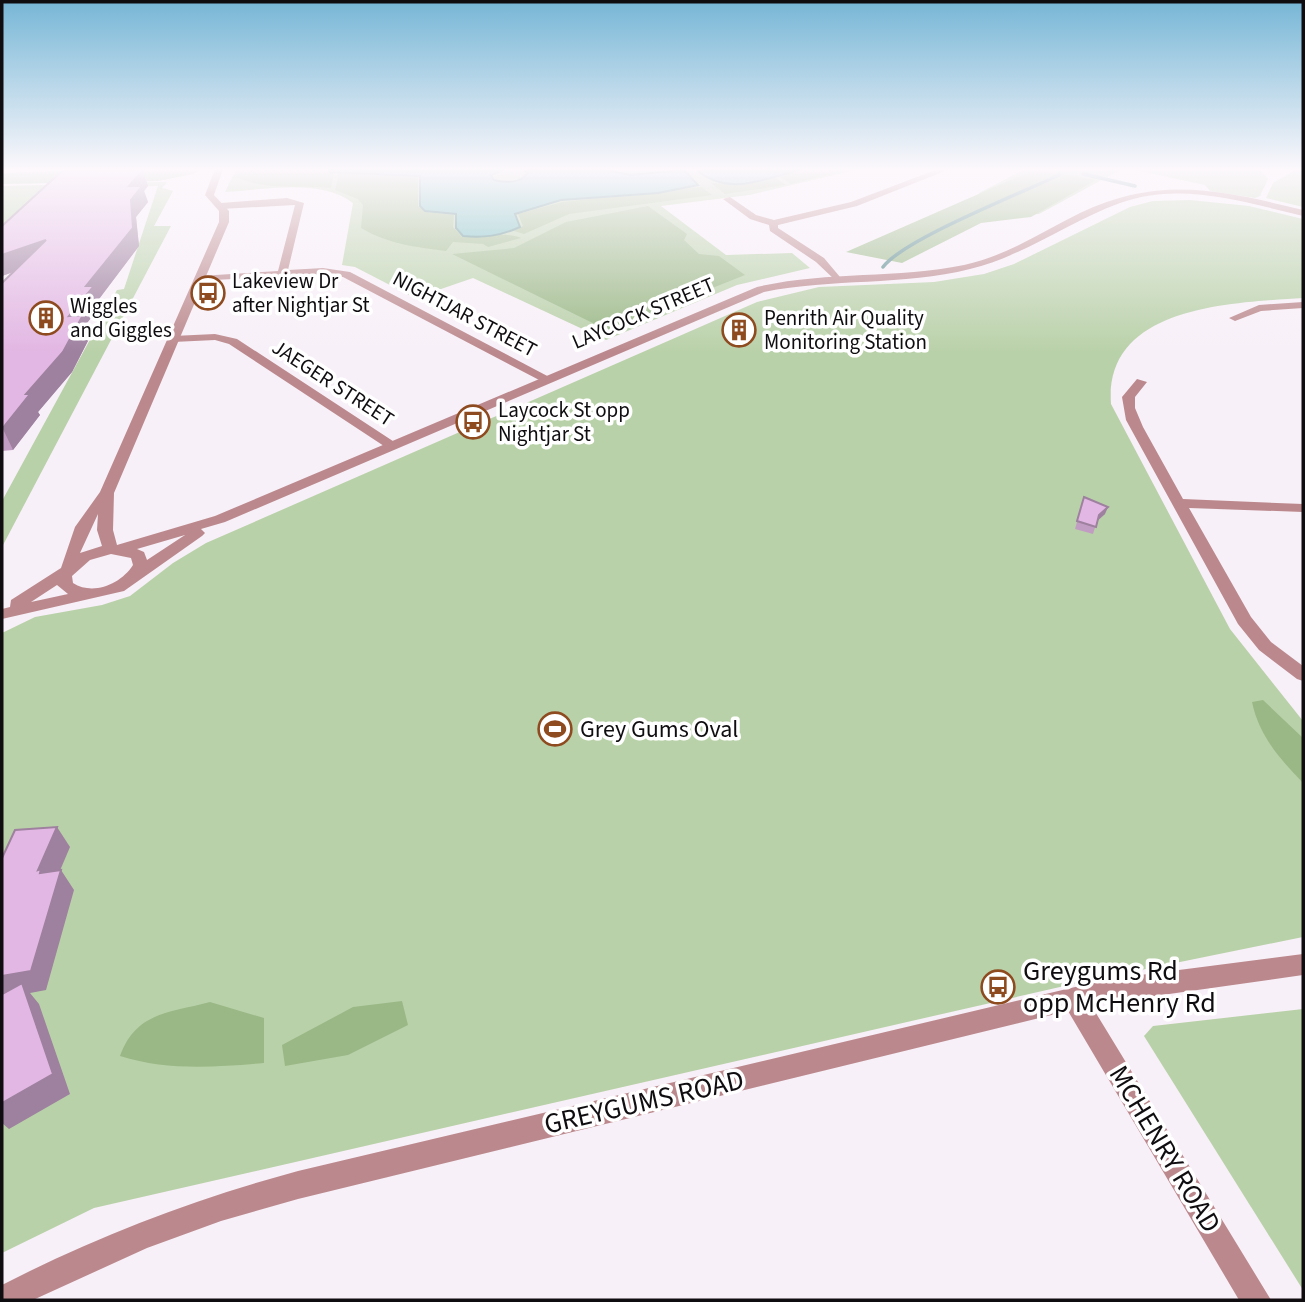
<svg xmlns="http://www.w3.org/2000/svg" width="1305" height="1302" viewBox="0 0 1305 1302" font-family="'Source Sans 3',sans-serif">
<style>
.green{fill:#b9d1a9}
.forest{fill:#9ab886}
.water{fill:#6cb9ba;stroke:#508587;stroke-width:2}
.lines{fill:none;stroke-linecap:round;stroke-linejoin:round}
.stream{stroke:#508587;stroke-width:3.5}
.minor{fill:#bb898d;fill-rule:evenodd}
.tertiary{fill:#bb898d;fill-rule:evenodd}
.wall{fill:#c29dc3}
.shaded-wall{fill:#9e809f}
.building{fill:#e2b7e3;stroke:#9e809f;stroke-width:2}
.labels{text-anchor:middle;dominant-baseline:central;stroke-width:7;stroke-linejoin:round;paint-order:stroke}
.far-poi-label{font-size:21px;fill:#100d10;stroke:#fff;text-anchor:start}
.far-street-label{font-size:21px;fill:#100d10;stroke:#fff}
.poi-label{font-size:24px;fill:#100d10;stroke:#fff;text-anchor:start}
.near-poi-label{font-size:28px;fill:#100d10;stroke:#fff;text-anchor:start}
.near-street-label{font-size:28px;fill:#100d10;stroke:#fff}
</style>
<rect width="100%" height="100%" fill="#f8f0f8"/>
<!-- green -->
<g class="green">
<path d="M236 169H860L749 195 661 206 726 255 792 253 810 268 737 285 606 340 473 278 415 298 355 267 342 265 353 203C320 178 264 190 225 192Z"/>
<path d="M1025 169H1122L1039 214 1001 216 979 193Z"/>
<path d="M1130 169H1260L1268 179 1260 196 1255 198 1210 191 1205 185Z"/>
<path d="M1297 169H1303V207L1266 198 1273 183Z"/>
<path d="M167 182 162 188 173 191 154 226H171L2 547V501L117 290 124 289 158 186 71 188 2 248V186Z"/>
<path d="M1190 200 1249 206 1303 219V298C1233 303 1104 305 1111 404L1230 629 1303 721V937L1082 982 94 1208 2 1253V633L35 617 102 605 130 596 173 563 206 543 757 302 819 287 934 282 984 274 1014 264 1130 207 1153 201Z"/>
<path d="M1303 1009V1290L1144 1036 1153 1026Z"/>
</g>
<!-- forest -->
<g class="forest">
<path d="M202 169 193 174 158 181 2 184V174L19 172Z"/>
<path d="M231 169H324L334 173 331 188C301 185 264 191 236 177L241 172Z"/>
<path d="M806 169H849L791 184 778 176Z"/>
<path d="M1036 169 1096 180 1031 217 981 223 902 263 846 252Z"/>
<path d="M339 173 418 177V206L425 212 454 215 453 227 462 237C481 238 503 231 521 238L488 247 483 244 453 242 446 251C415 247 388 244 361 228L363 205 358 199 335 190Z"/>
<path d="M774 177 786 185 725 194 711 183 743 184Z"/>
<path d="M701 187 712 195 569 214 524 234 514 231 523 226 518 214 562 202Z"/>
<path d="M648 206 687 234 684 240 699 254 719 256 745 275 607 330 452 254 514 248 566 222Z"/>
<path d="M1263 700 1303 738V783C1280 759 1259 736 1252 702Z"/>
<path d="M402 1001 408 1025 348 1055 285 1066 282 1045 353 1007Z"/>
<path d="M210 1002 264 1018V1063C215 1067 167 1071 120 1056 136 1012 169 1013 210 1002Z"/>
</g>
<!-- water -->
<g class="water">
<path d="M329 169H505L491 175 494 180C506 183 520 183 528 173L522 169H602L630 175 684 170 698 185 658 193 561 200 515 214 520 227C500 236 484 238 463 236L456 228V214L425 211 420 206V176L330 172Z"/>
<path d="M705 169H802C766 178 730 197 698 171Z"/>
</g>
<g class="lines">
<!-- stream -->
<g class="stream">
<path d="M1083 174 1135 186"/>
<path d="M883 267C904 239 1022 193 1059 175"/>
</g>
<!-- minor -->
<g class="minor">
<path d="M938 169H950L857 206 778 225V228L824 258 840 277 835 280 816 262 770 231 769 225 750 219 723 199 730 197 756 215 774 220 851 202Z"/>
<path d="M287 198 304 203 288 270 323 268 350 272 553 379 543 382 343 277 323 274 195 281 194 279 199 276 278 271 295 205 221 209 216 206 221 203Z"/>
<path d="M1303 302V308L1261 311 1235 321 1229 318 1259 305Z"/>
<path d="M215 334 237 339 399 445 397 448H387L229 344 215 340 173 342 167 339 173 336Z"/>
<path d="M1137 379 1147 382 1135 397V408L1143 427 1183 499 1303 504V512L1189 508 1251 617 1271 642 1303 666V681L1297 679 1259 650 1238 624 1126 420 1122 397Z"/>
</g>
<!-- tertiary -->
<g class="tertiary">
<path d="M215 169H223L214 195 229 211V222L114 493 113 530 117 545 215 516 757 287C825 271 896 279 964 265 1006 256 1042 232 1080 213 1161 175 1220 190 1303 210V216C1244 202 1180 181 1120 203 1068 222 1024 256 970 269 903 286 832 278 764 292L225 522 201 529 205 533 202 536 124 591 2 619V609L10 607 11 600 61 568 75 527 100 492 219 222V211L205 195ZM98 514 97 530 102 546 80 553ZM185 535 147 560 144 552 137 549ZM111 554 131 558 133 565C121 584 93 596 73 583L72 576 90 560ZM57 585 68 594 31 602Z"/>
<path d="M1303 954V975L1091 1005 1271 1300H1239L1068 1011 298 1199 221 1221 147 1248 33 1300H2V1285C97 1236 195 1199 298 1171L1109 979Z"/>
</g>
</g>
<!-- wall -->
<g class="wall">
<path d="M143 170 148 186 144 191 148 202 136 217 139 246 99 299 101 305 87 323 91 335 72 372 38 412 40 415 13 450 2 451V283L13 272 2 276V226Z"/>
<path d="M1084 497 1105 514 1097 521 1093 534 1075 529Z"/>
</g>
<!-- shaded-wall -->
<g class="shaded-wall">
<path d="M143 170 148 186 144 191 148 202 136 217 139 246 99 299 101 305 87 323 91 335 72 372 38 412 40 415 13 450 3 429 86 286 129 186Z"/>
<path d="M46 240 53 258 2 276V255Z"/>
<path d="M1108 507 1105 514 1096 522 1099 515Z"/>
<path d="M57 827 70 847 53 887 38 870Z"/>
<path d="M61 870 74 890 46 990 30 993 39 1004 70 1094 9 1129 2 1123V976Z"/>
</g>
<!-- building -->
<g class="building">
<path d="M143 170 129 186H142L131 200 133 228 86 286H94L69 316 83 315 63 352 26 394H30L2 429V283L46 240 2 255V226L62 171Z"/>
<path d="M1084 497 1108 507 1099 515 1096 527 1077 521Z"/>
<path d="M57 827 38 870 41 869 40 873 61 870 31 971 2 976V858L15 830Z"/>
<path d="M22 983 53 1074 2 1103V994Z"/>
</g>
<!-- sky -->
<linearGradient id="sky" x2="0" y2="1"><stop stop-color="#76b6d6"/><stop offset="0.48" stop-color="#fcf8fc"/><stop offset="1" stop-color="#fcf8fc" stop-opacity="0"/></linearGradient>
<rect width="1305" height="352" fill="url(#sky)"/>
<!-- icons -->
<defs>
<symbol id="bus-ring" viewBox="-11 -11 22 22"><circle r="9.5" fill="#fff" stroke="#8f4b20" stroke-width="1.5"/><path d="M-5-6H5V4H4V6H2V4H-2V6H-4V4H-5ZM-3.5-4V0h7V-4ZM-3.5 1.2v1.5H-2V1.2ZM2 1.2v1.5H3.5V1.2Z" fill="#8f4b20"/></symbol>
<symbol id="building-ring" viewBox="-11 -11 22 22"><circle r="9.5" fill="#fff" stroke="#8f4b20" stroke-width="1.5"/><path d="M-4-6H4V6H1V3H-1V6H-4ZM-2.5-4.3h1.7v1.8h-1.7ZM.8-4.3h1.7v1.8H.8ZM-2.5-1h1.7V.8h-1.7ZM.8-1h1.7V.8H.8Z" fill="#8f4b20"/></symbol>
<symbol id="stadium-ring" viewBox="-11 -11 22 22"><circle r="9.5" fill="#fff" stroke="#8f4b20" stroke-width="1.5"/><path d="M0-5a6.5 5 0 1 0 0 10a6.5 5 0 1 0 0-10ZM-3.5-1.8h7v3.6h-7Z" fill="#8f4b20"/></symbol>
</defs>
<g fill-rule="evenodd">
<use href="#bus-ring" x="189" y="274" width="38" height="38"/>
<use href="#building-ring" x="27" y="299" width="38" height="38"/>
<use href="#building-ring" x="720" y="311" width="38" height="38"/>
<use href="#bus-ring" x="454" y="403" width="38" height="38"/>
<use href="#stadium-ring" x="536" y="710" width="38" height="38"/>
<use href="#bus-ring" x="979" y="968" width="38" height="38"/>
</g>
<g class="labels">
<!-- far-poi labels -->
<g class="far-poi-label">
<text x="232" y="281">Lakeview Dr<tspan x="232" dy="24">after Nightjar St</tspan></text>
<text x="70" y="306">Wiggles<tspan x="70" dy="24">and Giggles</tspan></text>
<text x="764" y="318">Penrith Air Quality<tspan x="764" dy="24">Monitoring Station</tspan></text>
<text x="498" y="410">Laycock St opp<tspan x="498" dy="24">Nightjar St</tspan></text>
</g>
<!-- far-street labels -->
<g class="far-street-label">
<text transform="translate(643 313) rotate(-23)">LAYCOCK STREET</text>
<text transform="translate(465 314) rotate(28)">NIGHTJAR STREET</text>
<text transform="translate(333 383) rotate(33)">JAEGER STREET</text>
</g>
<!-- poi labels -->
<g class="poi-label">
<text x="580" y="729">Grey Gums Oval</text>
</g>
<!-- near-poi labels -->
<g class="near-poi-label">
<text x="1023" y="971">Greygums Rd<tspan x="1023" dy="32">opp McHenry Rd</tspan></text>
</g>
<!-- near-street labels -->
<g class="near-street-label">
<text transform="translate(644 1102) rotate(-13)">GREYGUMS ROAD</text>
<text transform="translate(1165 1149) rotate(59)">MCHENRY ROAD</text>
</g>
</g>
<!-- border -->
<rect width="1305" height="1302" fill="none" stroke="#100d10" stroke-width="7"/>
</svg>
